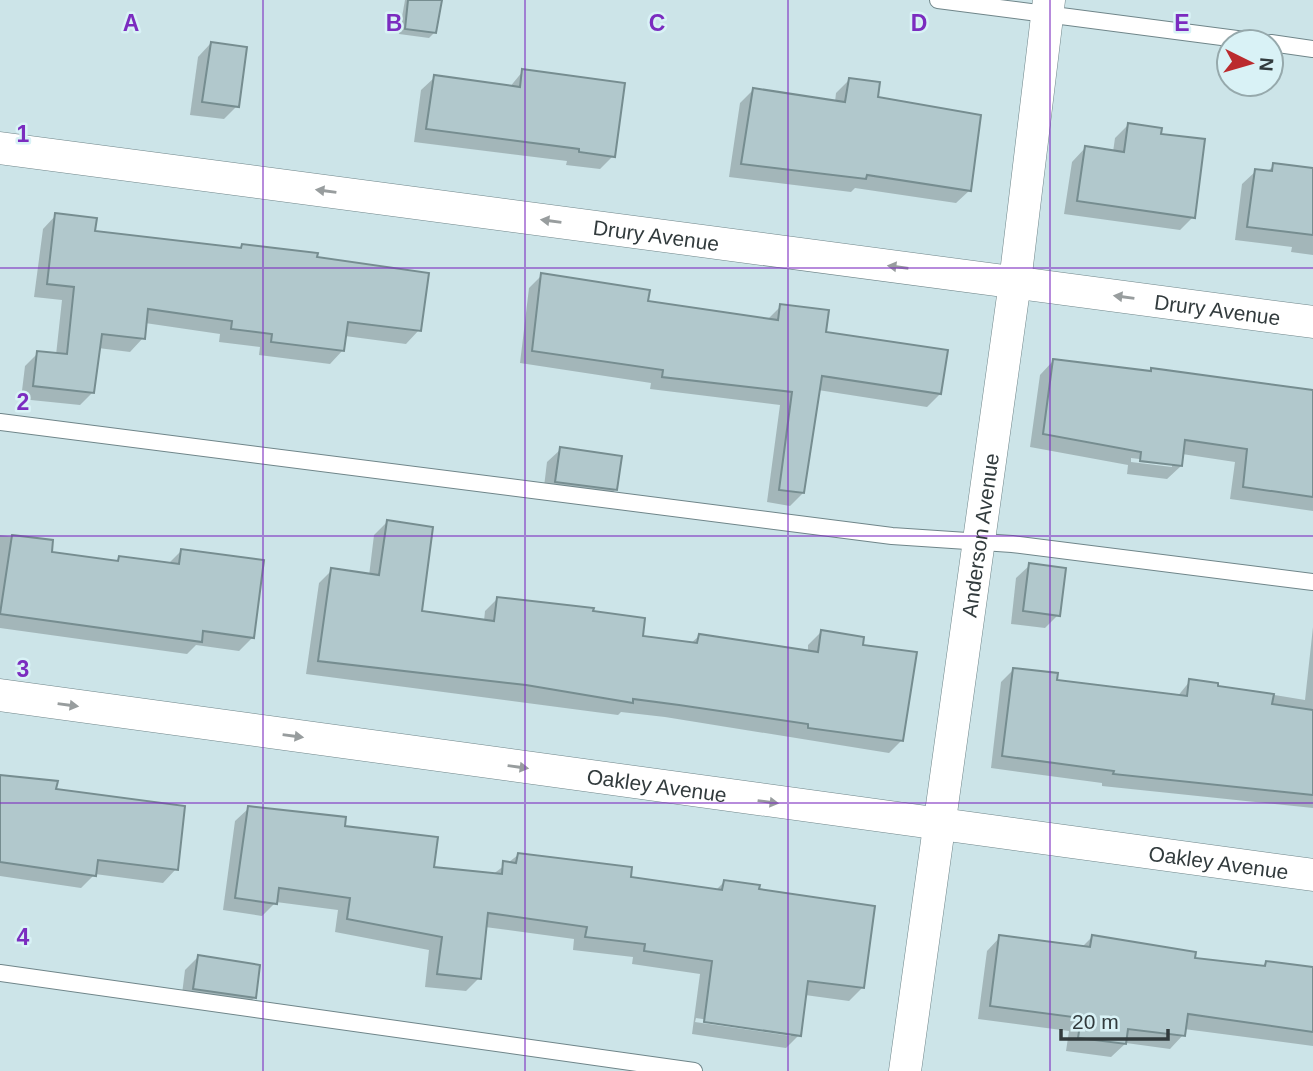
<svg xmlns="http://www.w3.org/2000/svg" width="1313" height="1071" viewBox="0 0 1313 1071" font-family="Arial,sans-serif">
<style>
.shadow{fill:#0003;fill-rule:evenodd}
.building{fill:#b1c8cc;stroke:#768d90;stroke-width:2}
.lines{fill:none;stroke-linecap:round;stroke-linejoin:round}
.lane-casing{stroke:#6f8589;stroke-width:18}
.street-casing{stroke:#6f8589;stroke-width:33}
.lane{stroke:#fff;stroke-width:16}
.street{stroke:#fff;stroke-width:32}
.oneway{fill:#989d9e}
.grid{fill:none;stroke:#7b2cbf;stroke-width:2;stroke-opacity:0.55}
.labels{text-anchor:middle;dominant-baseline:central;stroke-width:5;stroke-linejoin:round;paint-order:stroke}
.street-label{font-size:21px;fill:#323b3d;stroke:#d9f2f6}
.grid-label{font-size:23px;text-anchor:middle;font-weight:bold;fill:#7b2cbf;stroke:#d9f2f6;stroke-width:5;stroke-linejoin:round;paint-order:stroke}
</style>
<rect width="100%" height="100%" fill="#cce4e8"/>
<!-- shadow -->
<g class="shadow">
<path d="M405 0H440L435 32 429 38 399 34Z"/>
<path d="M211 43 237 106 224 119 190 115 198 57Z"/>
<path d="M523 71 613 156 600 169 566 165 567 161 414 142 421 90 435 77 509 88Z"/>
<path d="M849 80 876 98 970 190 956 203 855 188 851 192 729 177 740 103 753 90 835 102 836 93Z"/>
<path d="M1128 125 1159 135 1193 217 1180 230 1064 214 1072 162 1085 148 1113 152 1115 138Z"/>
<path d="M1274 165 1313 171V255L1291 252 1292 247 1235 240 1242 184 1256 171 1267 172Z"/>
<path d="M56 215 93 232 239 249 242 246 315 259 419 330 406 344 345 336 343 350 330 364 259 355 260 347 219 342 220 334 145 323 143 338 130 352 98 348 93 392 80 405 21 399 25 366 38 353 56 355 62 300 34 297 43 229Z"/>
<path d="M542 275 646 302 768 319 781 306 824 333 940 394 927 407 818 390 803 493 790 506 767 502 780 405 650 389 651 383 520 363 529 288Z"/>
<path d="M1053 361 1149 373 1152 370 1313 391V511L1230 499 1235 462 1182 454 1181 466 1167 479 1127 474 1128 465 1030 447 1040 375ZM1131 458 1172 463V467L1131 462Z"/>
<path d="M561 449 616 489 602 503 543 495 547 462Z"/>
<path d="M387 522 420 613 484 621 485 611 498 598 591 612 641 637 690 644 699 636 808 652V645L821 632 861 646 902 740 889 753 665 717 621 712 618 715 306 674 319 583 332 570 369 576 374 535Z"/>
<path d="M0 535 51 542 50 553 115 562 120 558 168 564 181 551 253 637 239 651 196 645 187 654 0 628Z"/>
<path d="M1030 565 1058 615 1045 628 1011 624 1016 578Z"/>
<path d="M1313 627V808L1102 786V783L991 768 1001 682 1013 670 1055 681 1177 697 1190 681 1305 700Z"/>
<path d="M0 776 54 790 176 869 163 883 95 874 81 888 0 876Z"/>
<path d="M249 808 343 827 432 868 492 875 518 855 629 878 715 891 724 882 757 891 862 988 849 1001 805 995 799 1035 786 1048 692 1034 700 974 632 964 633 957 573 950 574 939 485 927 479 978 466 991 425 987 429 950 335 932 338 910 276 902 262 916 223 910 235 821ZM696 1018 791 1033V1036L695 1022Z"/>
<path d="M1000 937 1081 948 1092 937 1193 959 1261 968 1266 962 1313 968V1046L1184 1029 1183 1035 1170 1049 1126 1043 1111 1057 1066 1051 1069 1031 978 1019 987 951Z"/>
<path d="M198 957 254 998 241 1011 181 1002 185 970Z"/>
</g>
<!-- building -->
<g class="building">
<path d="M408 0H442L436 33 405 29Z"/>
<path d="M211 42 247 47 239 107 202 102Z"/>
<path d="M522 69 625 83 615 157 579 152V149L426 129 434 75 520 87Z"/>
<path d="M849 78 880 82 878 97 981 115 971 191 867 175 866 179 741 164 753 88 845 102Z"/>
<path d="M1128 123 1162 128 1161 134 1205 139 1195 218 1077 201 1085 146 1124 152Z"/>
<path d="M1273 163 1313 168V235L1247 227 1255 169 1272 171Z"/>
<path d="M55 213 97 218 95 231 241 248 242 244 275 248 318 253 317 257 429 273 421 331 348 322 344 351 271 342 272 334 231 329 232 321 148 309 145 339 102 334 94 393 33 386 37 351 67 354 74 287 47 284Z"/>
<path d="M541 273 650 290 648 301 778 320 780 304 829 310 826 332 948 350 941 394 822 376 804 493 779 490 792 392 662 377 663 370 532 351Z"/>
<path d="M1053 359 1151 371V368L1313 390V497L1243 487 1247 449 1185 440 1182 466 1140 461 1141 452 1043 434Z"/>
<path d="M560 447 622 456 617 490 555 482Z"/>
<path d="M387 520 433 527 422 611 494 621 497 597 594 608 593 611 645 618 643 636 697 643 699 634 818 652 821 630 864 637 863 645 917 652 903 741 808 728V724L679 705 633 699V703L526 685 318 661 331 568 379 575Z"/>
<path d="M12 535 53 540 52 552 118 561 119 556 179 564 181 549 264 560 254 638 203 631 202 642 0 614Z"/>
<path d="M1029 563 1066 568 1060 616 1023 611Z"/>
<path d="M1013 668 1058 673 1057 680 1187 696 1189 679 1218 683V686L1274 694 1272 704 1313 710V795L1113 774 1114 771 1002 756Z"/>
<path d="M0 775 58 781 56 789 185 806 178 870 98 860 96 876 0 862Z"/>
<path d="M248 806 346 817 345 826 438 837 434 867 502 874 503 861 516 863 518 853 632 867 631 877 722 890 724 880 760 885 759 889 875 906 864 988 808 981 801 1036 704 1022 712 961 644 951 645 944 585 937 587 927 488 913 481 979 437 974 442 937 347 919 350 898 279 888 277 904 235 898Z"/>
<path d="M999 935 1090 947 1092 935 1196 952 1195 958 1265 966 1266 961 1313 967V1032L1188 1014 1185 1036 1128 1029 1126 1044 1078 1038 1081 1018 990 1006Z"/>
<path d="M198 955 260 965 256 998 193 989Z"/>
</g>
<g class="lines">
<defs>
<g id="lane">
<path d="M938 0 1260 42"/>
<path d="M1271 43 1313 49"/>
<path d="M0 422 892 536 1012 544 1313 582"/>
<path d="M0 973 694 1071"/>
</g>
<g id="street">
<path id="s1" d="M0 148 1313 322"/>
<path id="s2" d="M0 695 1313 875"/>
<path id="s3" d="M905 1071 1015 282 1049 0"/>
</g>
</defs>
<!-- lane casing -->
<use href="#lane" class="lane-casing"/>
<!-- street casing -->
<use href="#street" class="street-casing"/>
<!-- lane -->
<use href="#lane" class="lane"/>
<!-- street -->
<use href="#street" class="street"/>
</g>
<!-- one-way arrows -->
<defs><path id="oneway-solid" d="M-6-.8H1V-3.2L6.5 0L1 3.2V.8H-6Z" transform="scale(1.75)"/></defs>
<g class="oneway">
<use href="#oneway-solid" transform="translate(326 191) rotate(-172)"/>
<use href="#oneway-solid" transform="translate(551 221) rotate(-172)"/>
<use href="#oneway-solid" transform="translate(898 267) rotate(-172)"/>
<use href="#oneway-solid" transform="translate(1124 297) rotate(-172)"/>
<use href="#oneway-solid" transform="translate(68 705) rotate(8)"/>
<use href="#oneway-solid" transform="translate(293 736) rotate(8)"/>
<use href="#oneway-solid" transform="translate(518 767) rotate(8)"/>
<use href="#oneway-solid" transform="translate(768 802) rotate(8)"/>
</g>
<!-- grid -->
<path class="grid" d="M263 0V1071M525 0V1071M788 0V1071M1050 0V1071M0 268H1313M0 536H1313M0 803H1313"/>
<g class="labels">
<!-- street labels -->
<g class="street-label">
<text stroke="none"><textPath href="#s1" startOffset="662">Drury Avenue</textPath></text>
<text stroke="none"><textPath href="#s1" startOffset="1228">Drury Avenue</textPath></text>
<text stroke="none"><textPath href="#s3" startOffset="541">Anderson Avenue</textPath></text>
<text stroke="none"><textPath href="#s2" startOffset="663">Oakley Avenue</textPath></text>
<text stroke="none"><textPath href="#s2" startOffset="1230">Oakley Avenue</textPath></text>
</g>
</g>
<g class="grid-label">
<text x="131" y="31">A</text>
<text x="394" y="31">B</text>
<text x="657" y="31">C</text>
<text x="919" y="31">D</text>
<text x="1182" y="31">E</text>
<text x="23" y="142">1</text>
<text x="23" y="410">2</text>
<text x="23" y="677">3</text>
<text x="23" y="945">4</text>
</g>
<!-- north arrow -->
<g transform="translate(1250 63) rotate(95)"><circle r="33" fill="#d9f2f6" stroke="#96a9ac" stroke-width="2"/>
<path d="M0-5L12 26L0 18L-12 26Z" fill="#bb2b2e"/>
<text y="-10" font-size="19" font-weight="bold" text-anchor="middle" fill="#323b3d">N</text>
</g>
<!-- scale -->
<path d="M1061 1029v10h107v-10" fill="none" stroke="#323b3d" stroke-width="3.5"/>
<text x="1072" y="1029" font-size="21" fill="#323b3d" stroke="#d9f2f6" stroke-width="5" paint-order="stroke">20 m</text>
</svg>
